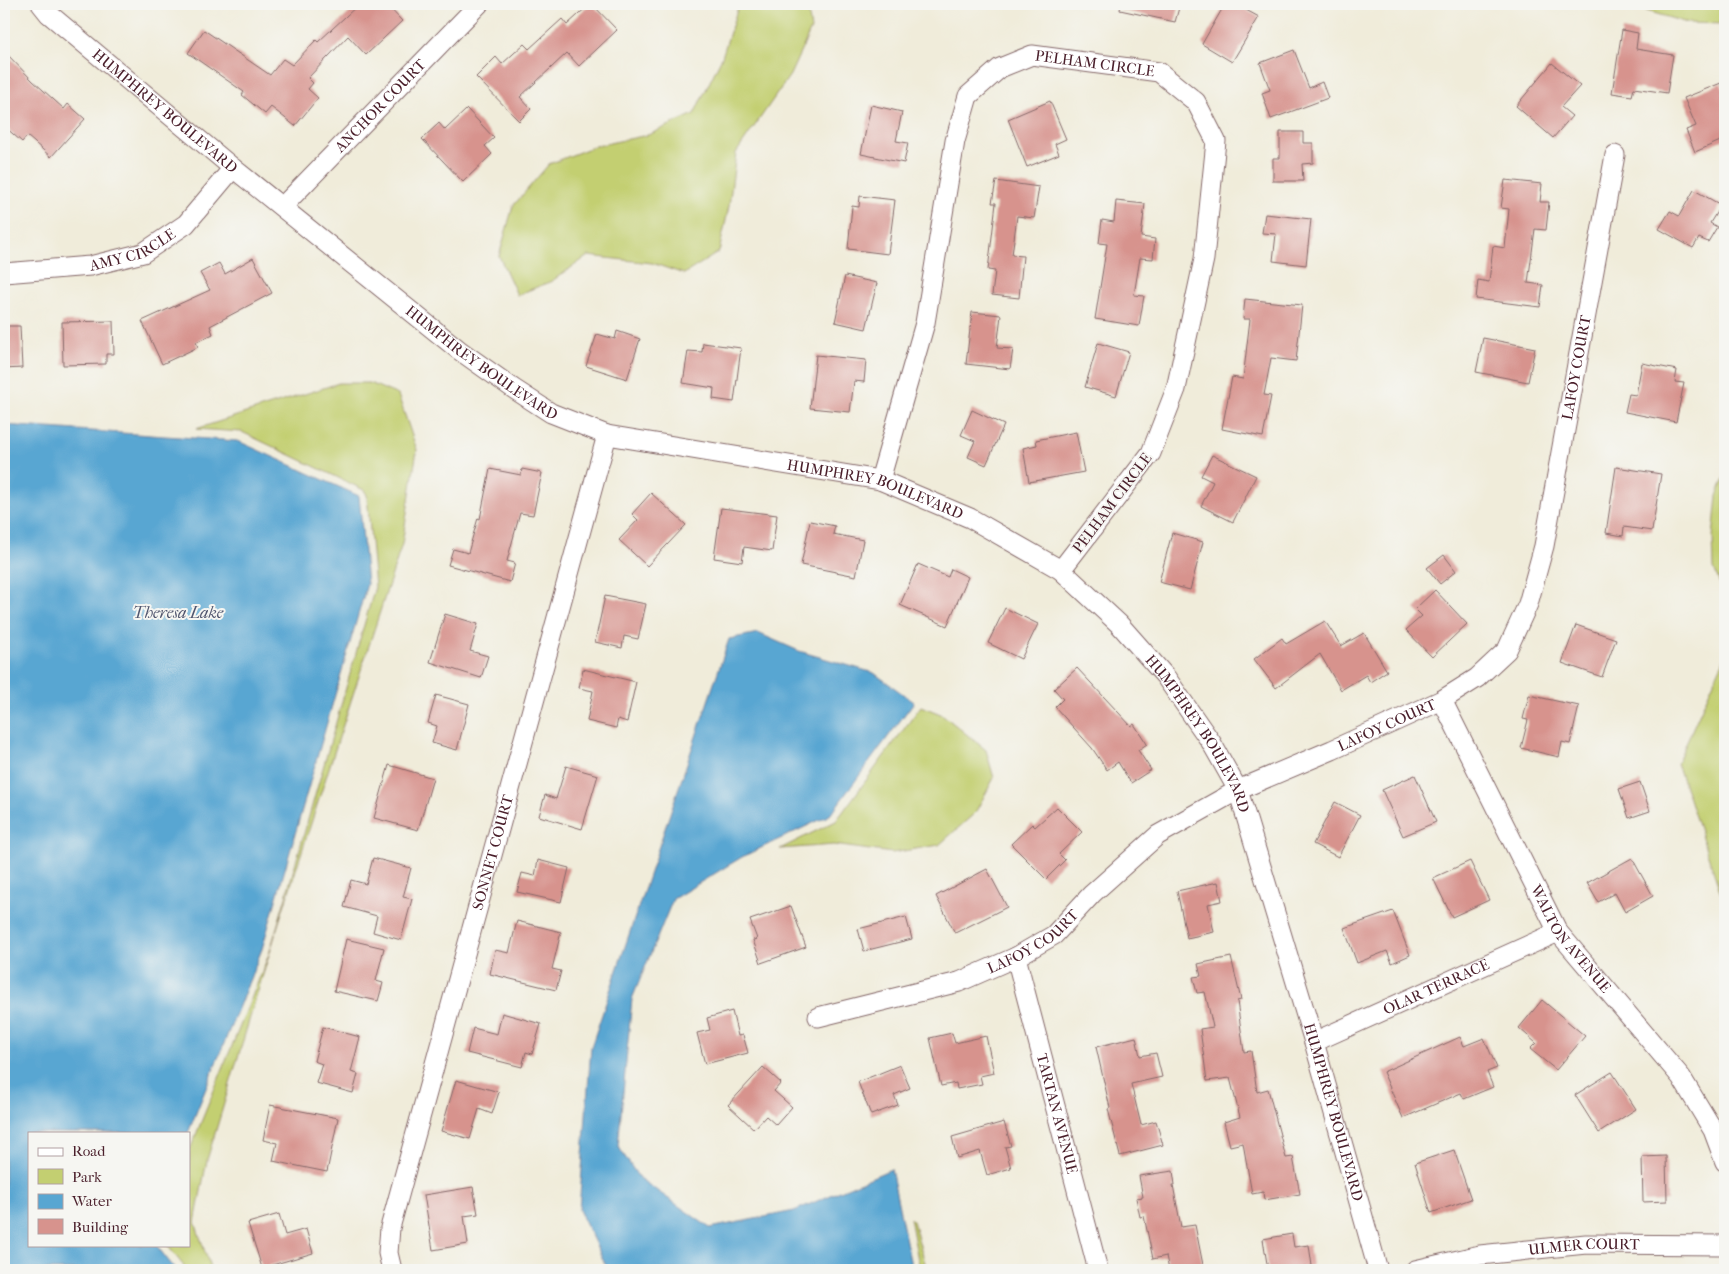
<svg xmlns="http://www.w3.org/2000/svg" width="1729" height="1274" viewBox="0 0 1729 1274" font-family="'IM FELL French Canon',serif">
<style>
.green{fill:#c3cf71;stroke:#86774e}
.water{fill:#58a6d2;stroke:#51627e}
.building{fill:#d7938d}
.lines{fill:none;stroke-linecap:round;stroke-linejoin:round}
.minor-casing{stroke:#846768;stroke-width:21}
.minor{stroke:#fff;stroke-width:19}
.labels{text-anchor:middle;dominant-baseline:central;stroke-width:4;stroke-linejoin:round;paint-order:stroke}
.street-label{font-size:15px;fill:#4a1f2b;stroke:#f6f6f2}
.water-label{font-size:16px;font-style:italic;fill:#50556e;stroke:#f6f6f2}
</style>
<rect width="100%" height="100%" fill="#f6f6f2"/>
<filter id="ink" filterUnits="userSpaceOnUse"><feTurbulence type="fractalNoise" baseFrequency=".02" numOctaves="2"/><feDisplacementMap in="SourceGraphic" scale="10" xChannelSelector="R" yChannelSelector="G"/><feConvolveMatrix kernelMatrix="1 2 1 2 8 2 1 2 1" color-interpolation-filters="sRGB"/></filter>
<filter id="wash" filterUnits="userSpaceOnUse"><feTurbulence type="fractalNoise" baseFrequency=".0096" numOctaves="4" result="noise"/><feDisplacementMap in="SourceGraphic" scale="20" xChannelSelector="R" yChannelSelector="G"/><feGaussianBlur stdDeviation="1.12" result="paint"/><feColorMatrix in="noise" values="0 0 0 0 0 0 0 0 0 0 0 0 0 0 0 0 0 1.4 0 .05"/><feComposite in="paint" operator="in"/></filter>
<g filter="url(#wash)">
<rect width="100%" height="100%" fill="#f0ecda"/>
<!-- green -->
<g class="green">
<path d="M739 4H807L811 29 790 75 736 153 729 206 719 252 684 274 652 263 588 256 552 281 517 295 499 256 513 206 549 164 595 146 648 135 694 114 722 57Z"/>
<path d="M1624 4H1725V24L1687 23Z"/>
<path d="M339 383H370L398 395 417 450 402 544 277 928 207 1160 195 1222 211 1270H187L167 1245H189V1152L270 952 375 587 367 495 364 490 242 432 196 429Z"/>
<path d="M1725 475V596L1714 569 1713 537 1717 496Z"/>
<path d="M1725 657V897L1721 894 1677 763Z"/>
<path d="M921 706 943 715 986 750 994 778 975 813 939 845 892 853 834 845 780 849 836 821Z"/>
<path d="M910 1218 913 1221 927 1270H920Z"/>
</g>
<!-- water -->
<g class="water">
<path d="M4 425 238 441 359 496 367 584 262 949 188 1133H29V1245H156L176 1270H4Z"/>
<path d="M758 633 799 651 874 673 914 702 830 815 742 857 673 899 632 999 618 1146 639 1178 710 1228 794 1211 891 1169 912 1270H608L579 1210 591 1047 729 639Z"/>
</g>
<g id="blocks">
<!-- building -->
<g class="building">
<path d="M359 4H386L402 21 366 55 348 36 308 78 313 83 308 89 318 98 295 126 271 107 265 114 242 95 244 92 188 53 204 30 270 75 283 59 292 65 316 40 318 42Z"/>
<path d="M590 4H592L617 30 579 66 567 53 520 97 531 109 519 121 476 77 496 57 502 64 524 44 529 49 562 19 567 25Z"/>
<path d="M1121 4H1180L1175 22 1120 10Z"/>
<path d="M1225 4H1235L1259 17 1232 62 1202 44Z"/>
<path d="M1622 30 1638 33 1636 49 1673 55 1667 93 1634 88 1632 96 1612 93Z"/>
<path d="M1294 50 1309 88 1322 82 1328 98 1271 119 1262 93 1270 90 1260 63Z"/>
<path d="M4 51 33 81 64 109 68 104 85 119 51 157 27 136 22 142 4 126Z"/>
<path d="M1552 63 1580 86 1561 107 1572 116 1553 138 1516 106Z"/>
<path d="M1721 83 1725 93V139L1695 152 1686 130 1696 126 1684 98Z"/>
<path d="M1050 101 1066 139 1055 144 1059 154 1027 167 1008 119Z"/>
<path d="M871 105 902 112 896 141 908 143 904 163 861 154Z"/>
<path d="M467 109 494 138 485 146 492 154 463 182 422 139 439 123 445 130Z"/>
<path d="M1280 132H1303V143H1313V163L1302 164 1303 181H1273V158H1280Z"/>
<path d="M1505 180 1542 184 1540 202H1549L1546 230 1535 229 1528 283 1543 285 1540 307 1476 299 1478 280 1489 282 1493 246 1505 248 1509 209 1501 208Z"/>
<path d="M996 181 1039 187 1034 218 1017 216 1012 255 1023 256 1019 298 992 295 995 271 988 270 996 203H992Z"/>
<path d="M1694 190 1721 205 1710 223 1717 227 1708 242 1699 238 1693 248 1659 229 1670 211 1679 216Z"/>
<path d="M860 196 895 200 888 254 848 249 852 206 859 207Z"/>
<path d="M1116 201 1145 204 1141 237 1155 239 1153 259 1140 258 1134 295 1144 296 1139 326 1095 319 1107 244 1099 243 1102 220 1114 222Z"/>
<path d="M1265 214 1311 219 1306 265 1273 261 1276 234 1262 233Z"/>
<path d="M253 258 272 293 210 326 213 334 196 342 198 347 162 364 142 321 210 290 200 273 219 263 225 274Z"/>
<path d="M845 276 877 283 866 329 835 322Z"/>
<path d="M1245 299 1302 305 1296 361 1271 358 1264 395 1271 396 1263 437 1222 429 1232 377 1243 379 1250 319H1243Z"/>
<path d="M972 312 1001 315 997 348 1013 349 1010 369 966 364Z"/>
<path d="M113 321 114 354H106V364L63 365 62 322Z"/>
<path d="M4 326H20L22 368 4 369Z"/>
<path d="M617 331 640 339 627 379 586 366 597 334 615 339Z"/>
<path d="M1483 338 1535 348 1528 382 1476 372Z"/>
<path d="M703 343 741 348 734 402 713 399 714 388 683 383 688 351 702 352Z"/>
<path d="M1098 343 1129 352 1116 396 1085 387Z"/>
<path d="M816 355 866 360 864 382 854 381 850 412 810 408Z"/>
<path d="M1642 363 1677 370 1675 382 1684 383 1676 422 1625 412 1629 394 1636 395Z"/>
<path d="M972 410 1004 425 986 465 968 457 975 441 961 435Z"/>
<path d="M1076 432 1084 472 1029 482 1023 448 1037 445 1036 440Z"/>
<path d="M1212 455 1256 476 1233 522 1201 506 1213 482 1201 476Z"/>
<path d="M1616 467 1661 474 1652 531 1624 527 1623 536 1606 533Z"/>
<path d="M490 469 521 475 522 469 542 473 533 515 520 513 507 561 515 563 510 582 448 565 453 549 468 553 478 518 480 519Z"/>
<path d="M651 493 686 525 647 566 619 540 638 520 632 514Z"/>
<path d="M721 508 777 515 772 551 744 547 742 562 714 558Z"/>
<path d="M810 521 835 526 833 534 863 540 856 576 801 565Z"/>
<path d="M1172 533 1203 542 1190 590 1159 582Z"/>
<path d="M1444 555 1456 571 1440 584 1427 568Z"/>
<path d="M918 564 948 577 951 569 968 577 947 626 900 605Z"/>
<path d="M1435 590 1467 624 1432 657 1406 630 1422 616 1415 609Z"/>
<path d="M605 596 646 604 638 639 624 636 622 648 595 642Z"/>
<path d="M1005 608 1038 624 1021 659 988 643Z"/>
<path d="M445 614 478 624 470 651 488 656 481 678 430 662Z"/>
<path d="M1325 621 1341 646 1364 633 1387 671 1370 682 1366 675 1341 690 1320 654 1276 688 1254 659 1282 638 1286 644Z"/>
<path d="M1576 625 1616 639 1602 677 1562 663Z"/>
<path d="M1077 668 1131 726 1134 724 1147 744 1138 750 1151 770 1131 783 1118 762 1107 770 1092 748 1055 707 1063 699 1054 689Z"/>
<path d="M583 669 636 682 627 722 618 719 616 728 587 721 593 691 579 688Z"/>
<path d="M436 695 469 704 457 750 432 743 437 726 428 723Z"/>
<path d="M1529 695 1579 706 1570 744 1562 742 1559 757 1521 748 1528 720 1523 719Z"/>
<path d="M389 765 433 778 418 830 374 818Z"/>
<path d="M566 766 598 775 582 829 539 816 545 795 556 799Z"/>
<path d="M1415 775 1436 822 1403 836 1382 790Z"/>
<path d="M1640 782 1650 811 1629 818 1619 789Z"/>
<path d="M1335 802 1360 815 1338 857 1313 844Z"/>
<path d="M1057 807 1082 832 1059 854 1065 860 1046 879 1011 844 1032 824 1035 827Z"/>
<path d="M373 858 411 868 403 897 412 899 401 940 373 932 377 916 344 907 351 880 366 884Z"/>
<path d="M1632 858 1653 896 1625 912 1615 893 1598 902 1587 883Z"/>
<path d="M538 860 569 868 561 902 517 892 522 873 535 876Z"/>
<path d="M1470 861 1489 900 1452 917 1433 878Z"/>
<path d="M987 869 1007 907 955 933 936 896Z"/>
<path d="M1218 882 1222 901 1208 904 1214 932 1187 938 1177 891Z"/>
<path d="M791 906 806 947 761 963 753 940 757 939 750 920Z"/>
<path d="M1393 911 1410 955 1392 963 1387 951 1357 963 1344 928Z"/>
<path d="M906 917 912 939 864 951 858 929Z"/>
<path d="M517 921 561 932 552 969 561 971 556 990 490 974 495 950 509 953Z"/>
<path d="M346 939 384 948 376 981 383 983 378 1001 334 991Z"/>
<path d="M1231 957 1241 1000 1237 1001 1244 1052 1251 1051 1257 1092 1268 1089 1286 1158 1293 1157 1300 1194 1264 1200 1263 1192 1252 1194 1243 1143 1230 1146 1224 1122 1240 1117 1230 1078 1207 1081 1200 1029 1213 1027 1205 992 1197 993 1193 977 1201 976 1198 964Z"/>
<path d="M1542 1000 1585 1036 1556 1070 1530 1049 1536 1043 1519 1028Z"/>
<path d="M732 1011 738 1036 743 1035 748 1053 705 1064 697 1033 710 1030 707 1018Z"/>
<path d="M502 1013 541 1024 532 1054 526 1052 522 1067 467 1053 473 1028 497 1034Z"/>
<path d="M323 1027 360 1037 351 1072 358 1074 353 1093 316 1083 322 1064 314 1061Z"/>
<path d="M952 1033 955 1043 986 1036 994 1073 980 1076 982 1084 957 1089 956 1083 941 1086 930 1038Z"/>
<path d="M1136 1037 1140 1056 1156 1053 1162 1077 1131 1084 1141 1125 1156 1121 1163 1145 1120 1156 1108 1109 1110 1108 1096 1047Z"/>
<path d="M1460 1037 1464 1046 1484 1038 1497 1068 1487 1072 1493 1087 1464 1099 1461 1093 1403 1118 1383 1072Z"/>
<path d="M900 1065 910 1088 894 1095 898 1105 871 1115 858 1082Z"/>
<path d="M763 1067 781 1083 774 1091 792 1107 776 1125 766 1116 754 1129 728 1105Z"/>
<path d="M1612 1072 1636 1109 1599 1133 1575 1095Z"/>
<path d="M456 1080 499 1092 492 1114 479 1109 470 1139 441 1131Z"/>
<path d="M270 1105 338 1118 327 1172 273 1161 277 1143 263 1140Z"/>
<path d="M1004 1122 1011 1146 1005 1147 1011 1168 987 1175 980 1151 957 1158 952 1137Z"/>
<path d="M1454 1150 1471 1199 1431 1213 1415 1163Z"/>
<path d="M1666 1156 1667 1201 1643 1202 1642 1157Z"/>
<path d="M1173 1171 1175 1185H1173L1181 1227 1195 1225 1204 1270H1169L1166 1256 1153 1259 1144 1216 1140 1217 1136 1198 1143 1197 1139 1176Z"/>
<path d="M473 1187 478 1214 464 1216 468 1244 433 1250 424 1195Z"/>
<path d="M279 1214 285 1235 306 1229 313 1253 262 1268 248 1223Z"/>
<path d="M1292 1234 1294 1247 1309 1245 1312 1266 1290 1270H1268L1263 1239Z"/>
</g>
</g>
</g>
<g filter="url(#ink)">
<use href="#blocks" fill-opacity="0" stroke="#846768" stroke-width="1"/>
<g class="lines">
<defs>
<g id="minor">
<path id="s1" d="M41 4 49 14 233 168 459 350 514 389 551 413 607 435 880 480 970 518 1061 570 1119 624 1165 676 1211 742 1238 790 1314 1042 1378 1270"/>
<path id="s2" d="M282 207 479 4"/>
<path id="s3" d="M4 273 90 266 143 253 186 224 233 168"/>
<path id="s4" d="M880 480 925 323 955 141 968 96 1000 68 1032 55 1159 72 1196 102 1216 141 1204 259 1176 389 1151 453 1061 570"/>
<path id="s5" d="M1442 700 1558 932 1681 1077 1713 1130 1725 1162"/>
<path id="s6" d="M1016 957 1098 1270"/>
<path id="s7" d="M818 1017 959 982 1016 957 1054 935 1092 894 1158 835 1238 790 1332 750 1442 700 1477 678 1507 650 1528 604 1544 546 1615 155"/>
<path id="s8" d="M1314 1042 1558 932"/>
<path id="s9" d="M392 1270 388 1253 390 1228 607 435"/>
<path id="s10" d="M1415 1270 1480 1255 1586 1244 1725 1245"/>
</g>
</defs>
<!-- minor casing -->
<use href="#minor" class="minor-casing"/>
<!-- minor -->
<use href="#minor" class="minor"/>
</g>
</g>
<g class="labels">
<!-- street labels -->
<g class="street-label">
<text stroke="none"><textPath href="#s4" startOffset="535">PELHAM CIRCLE</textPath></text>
<text stroke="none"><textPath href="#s2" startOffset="141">ANCHOR COURT</textPath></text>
<text stroke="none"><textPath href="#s1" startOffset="164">HUMPHREY BOULEVARD</textPath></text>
<text stroke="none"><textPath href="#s3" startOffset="132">AMY CIRCLE</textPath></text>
<text stroke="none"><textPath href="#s1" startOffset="569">HUMPHREY BOULEVARD</textPath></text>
<text stroke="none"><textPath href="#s7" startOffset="1085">LAFOY COURT</textPath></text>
<text stroke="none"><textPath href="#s1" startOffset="989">HUMPHREY BOULEVARD</textPath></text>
<text transform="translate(1112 503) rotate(-53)">PELHAM CIRCLE</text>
<text stroke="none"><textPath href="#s7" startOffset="650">LAFOY COURT</textPath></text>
<text stroke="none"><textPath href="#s1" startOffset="1409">HUMPHREY BOULEVARD</textPath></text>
<text stroke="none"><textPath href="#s9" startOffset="432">SONNET COURT</textPath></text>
<text stroke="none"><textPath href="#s7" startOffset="230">LAFOY COURT</textPath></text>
<text stroke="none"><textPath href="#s5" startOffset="272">WALTON AVENUE</textPath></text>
<text stroke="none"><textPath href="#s8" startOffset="134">OLAR TERRACE</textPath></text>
<text stroke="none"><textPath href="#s1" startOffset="1814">HUMPHREY BOULEVARD</textPath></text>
<text stroke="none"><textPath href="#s6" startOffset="162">TARTAN AVENUE</textPath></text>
<text stroke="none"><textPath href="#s10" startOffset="171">ULMER COURT</textPath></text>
</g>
<!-- water labels -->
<g class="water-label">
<text x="178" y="612">Theresa Lake</text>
</g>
</g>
<!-- margin -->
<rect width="1729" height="1274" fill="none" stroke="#f6f6f2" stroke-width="20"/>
<!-- legend -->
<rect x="28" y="1132" width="162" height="115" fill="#f6f6f2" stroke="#b1a0a2"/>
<rect x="38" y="1148" width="25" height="8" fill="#ffffff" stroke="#b1a0a2"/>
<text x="72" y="1156" font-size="15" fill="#4a1f2b">Road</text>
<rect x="38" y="1169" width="25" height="15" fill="#c3cf71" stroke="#b1a0a2"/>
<text x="72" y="1182" font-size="15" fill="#4a1f2b">Park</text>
<rect x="38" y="1194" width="25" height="15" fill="#58a6d2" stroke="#b1a0a2"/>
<text x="72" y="1206" font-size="15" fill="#4a1f2b">Water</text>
<rect x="38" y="1219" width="25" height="15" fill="#d7938d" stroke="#b1a0a2"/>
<text x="72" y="1232" font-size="15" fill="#4a1f2b">Building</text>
</svg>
